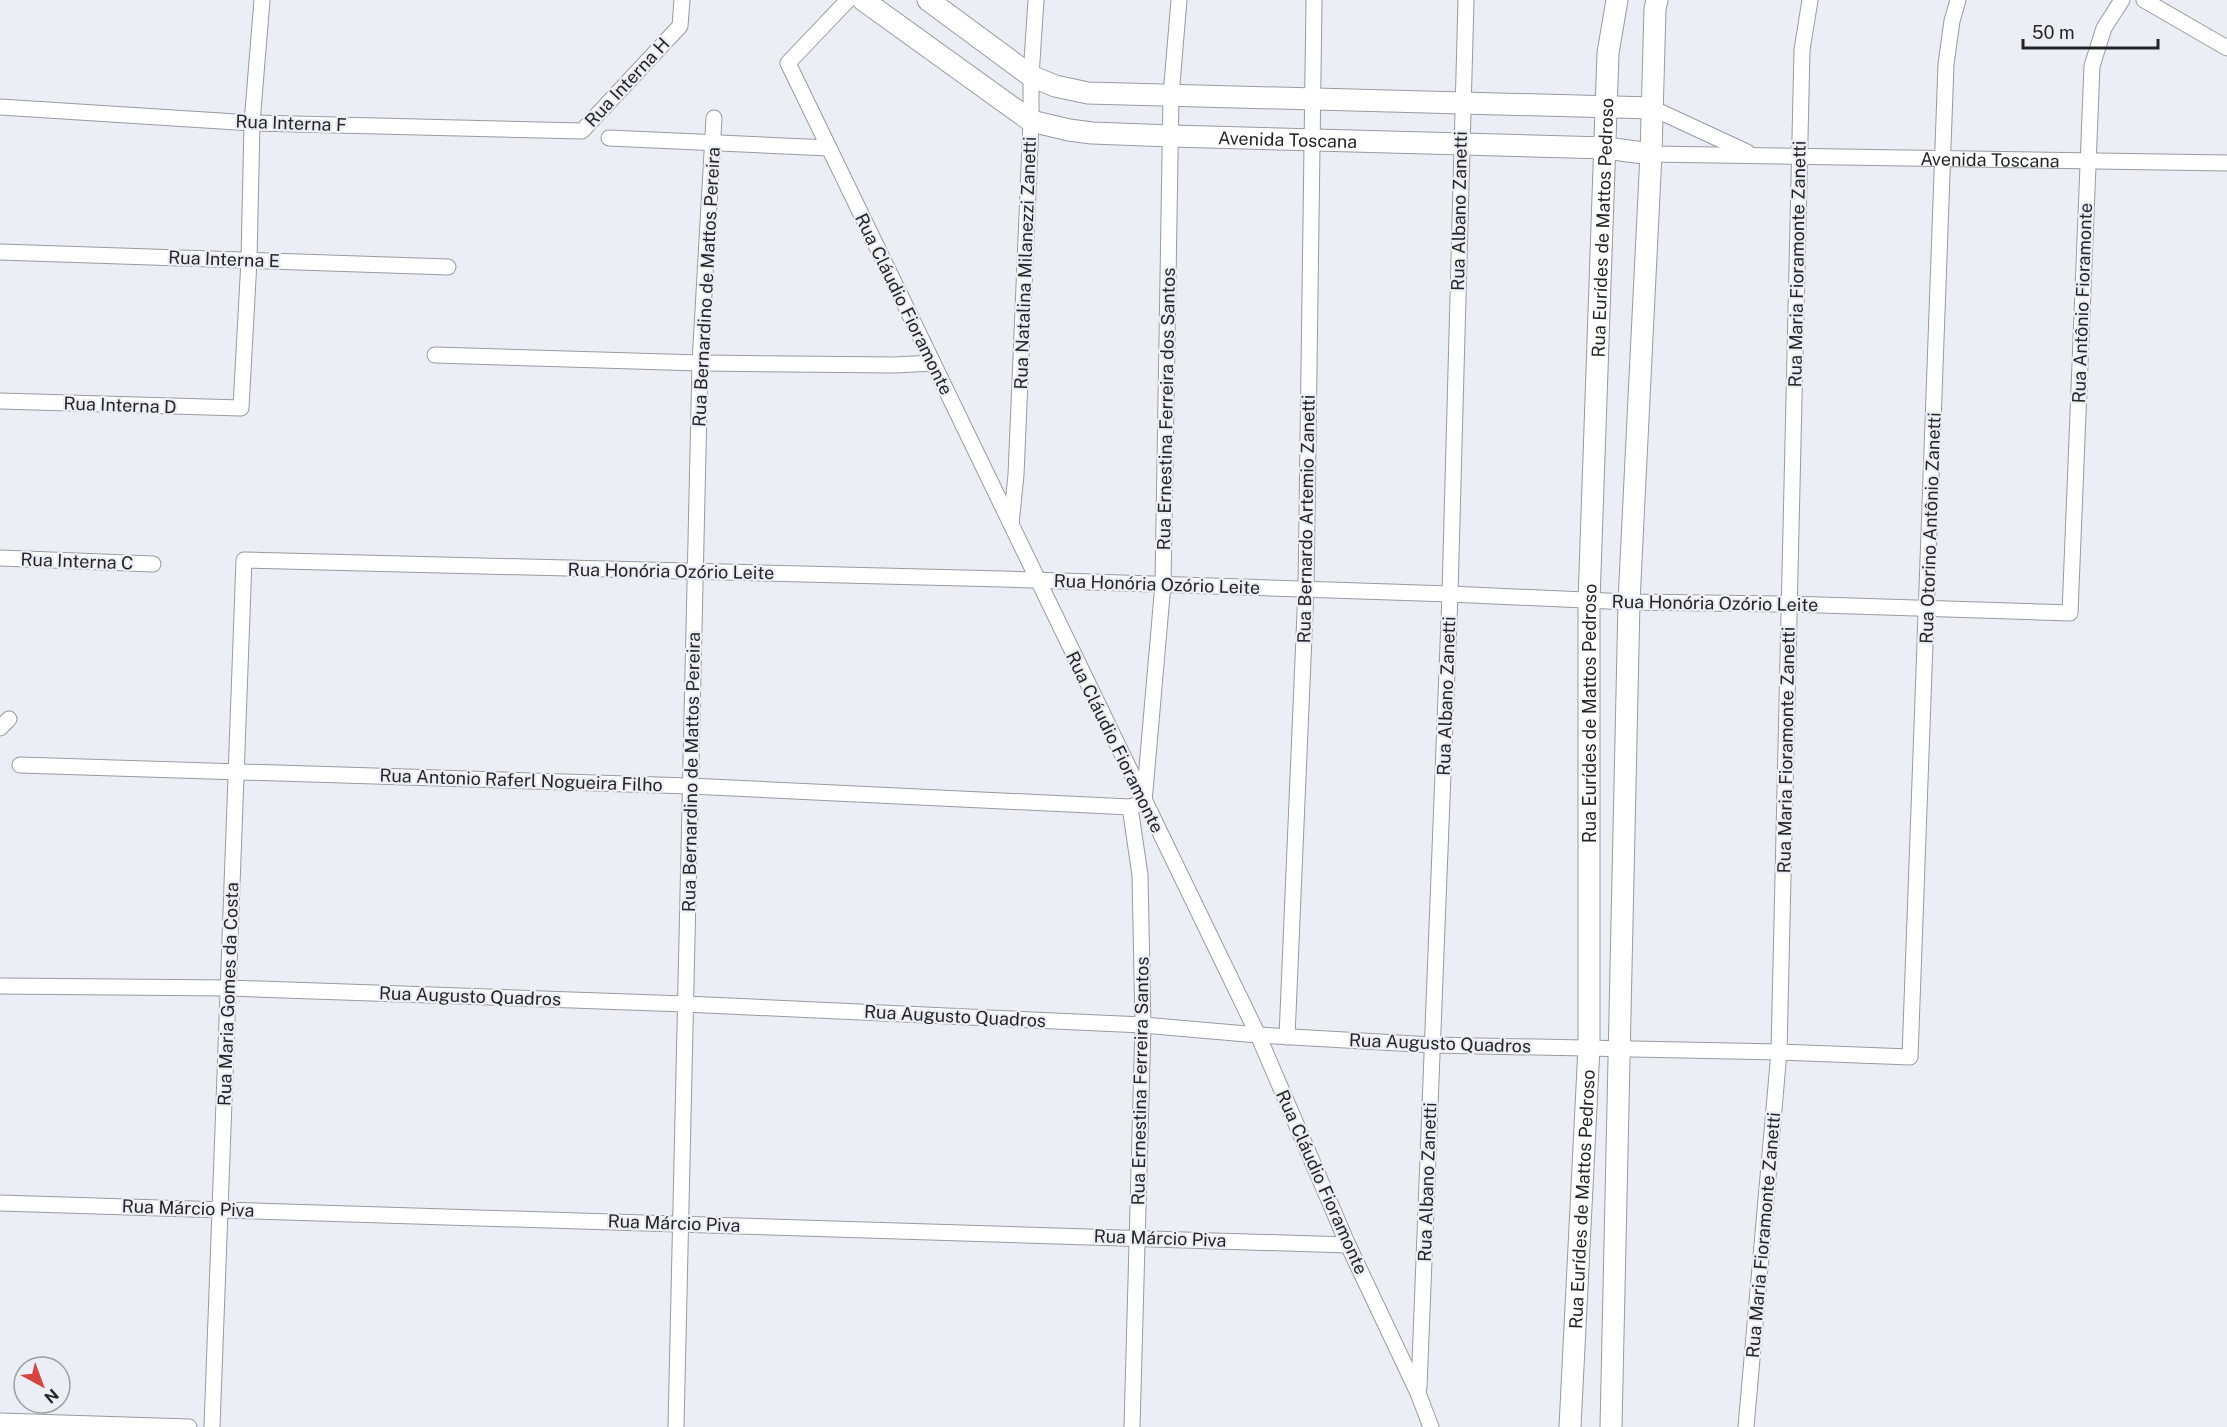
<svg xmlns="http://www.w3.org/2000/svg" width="2227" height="1427" viewBox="0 0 2227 1427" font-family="'Public Sans',sans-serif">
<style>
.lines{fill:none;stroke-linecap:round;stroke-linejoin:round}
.street-casing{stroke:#979ba0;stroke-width:17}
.secondary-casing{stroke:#979ba0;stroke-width:23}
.street{stroke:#fff;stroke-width:15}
.secondary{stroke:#fff;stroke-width:21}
.labels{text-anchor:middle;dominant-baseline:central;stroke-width:4.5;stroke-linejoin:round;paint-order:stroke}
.street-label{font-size:18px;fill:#232527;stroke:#ebeff5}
</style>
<rect width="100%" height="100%" fill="#ebeff5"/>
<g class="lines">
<defs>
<g id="street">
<path d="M848 0 788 63 1258 1035 1348 1245 1418 1393 1431 1427"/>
<path d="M2144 0 2227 48"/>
<path d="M0 107 252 123 582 131 680 26 682 0"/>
<path d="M1652 108 1747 152"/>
<path d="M609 138 829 148"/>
<path id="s1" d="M1651 154 2227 163"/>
<path d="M0 252 448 267"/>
<path d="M435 355 700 363 895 365 933 363"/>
<path d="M0 401 241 408 249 260 252 123 262 0"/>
<path d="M1011 524 1016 475 1031 121V76L1036 0"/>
<path d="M0 558 153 564"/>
<path d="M0 728 9 719"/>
<path d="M20 765 690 786 1130 807 1144 802 1163 584 1171 96 1179 0"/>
<path d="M1130 807 1140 875 1143 1025 1132 1427"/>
<path d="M0 986 229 988 685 1004 1143 1025 1258 1035 1433 1045 1779 1052 1910 1057 1946 64 1952 21 1958 0"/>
<path d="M1287 1037 1306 589 1314 0"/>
<path d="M0 1203 1348 1245"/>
<path d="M1419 1388 1450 594 1466 0"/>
<path d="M0 1421 189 1427"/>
<path d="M212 1427 244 560 1003 579 1450 594 1629 602 1789 604 2070 613 2092 66 2104 28 2122 0"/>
<path d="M676 1427 700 363 714 118"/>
<path d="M1746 1427 1779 1052 1802 50 1810 0"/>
</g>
<g id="secondary">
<path id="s2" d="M863 0 1031 121 1069 130 1092 133 1171 136 1606 148 1651 154"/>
<path d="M928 0 1031 76 1055 86 1088 93 1652 108"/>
<path id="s3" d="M1570 1427 1589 1047V601L1608 53 1617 0"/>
<path d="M1611 1427 1629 602 1651 154 1655 9 1657 0"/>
</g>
</defs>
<!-- street casing -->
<use href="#street" class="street-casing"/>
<!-- secondary casing -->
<use href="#secondary" class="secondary-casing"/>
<!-- street -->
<use href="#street" class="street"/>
<!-- secondary -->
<use href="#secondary" class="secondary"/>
</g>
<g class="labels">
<!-- street labels -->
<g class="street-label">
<text transform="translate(627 82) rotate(-47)">Rua Interna H</text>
<text transform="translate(291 123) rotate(2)">Rua Interna F</text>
<text stroke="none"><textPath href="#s2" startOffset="465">Avenida Toscana</textPath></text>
<text stroke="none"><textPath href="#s1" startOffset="339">Avenida Toscana</textPath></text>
<text transform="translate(1459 211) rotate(-89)">Rua Albano Zanetti</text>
<text stroke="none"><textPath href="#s3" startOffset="1200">Rua Eurídes de Mattos Pedroso</textPath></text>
<text transform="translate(224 259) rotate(2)">Rua Interna E</text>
<text transform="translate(1025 263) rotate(-88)">Rua Natalina Milanezzi Zanetti</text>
<text transform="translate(1797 264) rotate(-89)">Rua Maria Fioramonte Zanetti</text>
<text transform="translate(706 287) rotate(-87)">Rua Bernardino de Mattos Pereira</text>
<text transform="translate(2082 303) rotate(-88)">Rua Antônio Fioramonte</text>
<text transform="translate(904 304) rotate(64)">Rua Cláudio Fioramonte</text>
<text transform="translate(120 405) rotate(2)">Rua Interna D</text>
<text transform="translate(1166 409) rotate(-89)">Rua Ernestina Ferreira dos Santos</text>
<text transform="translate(1306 519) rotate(-89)">Rua Bernardo Artemio Zanetti</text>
<text transform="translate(1930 528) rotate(-88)">Rua Otorino Antônio Zanetti</text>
<text transform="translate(77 561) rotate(2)">Rua Interna C</text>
<text transform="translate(671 571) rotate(1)">Rua Honória Ozório Leite</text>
<text transform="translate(1157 584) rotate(2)">Rua Honória Ozório Leite</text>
<text transform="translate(1715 603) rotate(1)">Rua Honória Ozório Leite</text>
<text transform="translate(1446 696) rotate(-88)">Rua Albano Zanetti</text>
<text stroke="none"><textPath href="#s3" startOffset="714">Rua Eurídes de Mattos Pedroso</textPath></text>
<text transform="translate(1115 742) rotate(64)">Rua Cláudio Fioramonte</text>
<text transform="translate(1786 750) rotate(-89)">Rua Maria Fioramonte Zanetti</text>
<text transform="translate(691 772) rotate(-89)">Rua Bernardino de Mattos Pereira</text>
<text transform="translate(521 780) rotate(2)">Rua Antonio Raferl Nogueira Filho</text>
<text transform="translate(228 994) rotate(-88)">Rua Maria Gomes da Costa</text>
<text transform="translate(470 996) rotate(2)">Rua Augusto Quadros</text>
<text transform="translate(955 1016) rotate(3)">Rua Augusto Quadros</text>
<text transform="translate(1440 1043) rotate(2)">Rua Augusto Quadros</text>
<text transform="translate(1140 1081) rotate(-89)">Rua Ernestina Ferreira Santos</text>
<text transform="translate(1322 1182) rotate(66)">Rua Cláudio Fioramonte</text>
<text transform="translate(1427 1182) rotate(-88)">Rua Albano Zanetti</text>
<text stroke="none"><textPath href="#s3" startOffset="228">Rua Eurídes de Mattos Pedroso</textPath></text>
<text transform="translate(188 1208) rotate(2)">Rua Márcio Piva</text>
<text transform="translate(674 1223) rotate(2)">Rua Márcio Piva</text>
<text transform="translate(1763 1235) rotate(-85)">Rua Maria Fioramonte Zanetti</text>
<text transform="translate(1160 1238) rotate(2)">Rua Márcio Piva</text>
</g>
</g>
<!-- north arrow -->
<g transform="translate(42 1385) rotate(139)"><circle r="28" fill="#ebeff5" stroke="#9b9ea3" stroke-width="1.5"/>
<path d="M0-4.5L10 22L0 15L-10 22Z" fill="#d44542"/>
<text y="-9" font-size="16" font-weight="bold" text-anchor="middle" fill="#232527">N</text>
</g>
<!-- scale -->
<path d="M2023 39v9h135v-9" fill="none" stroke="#232527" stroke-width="3"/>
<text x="2032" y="39" font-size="18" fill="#232527" stroke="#ebeff5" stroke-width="4.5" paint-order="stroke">50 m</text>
</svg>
